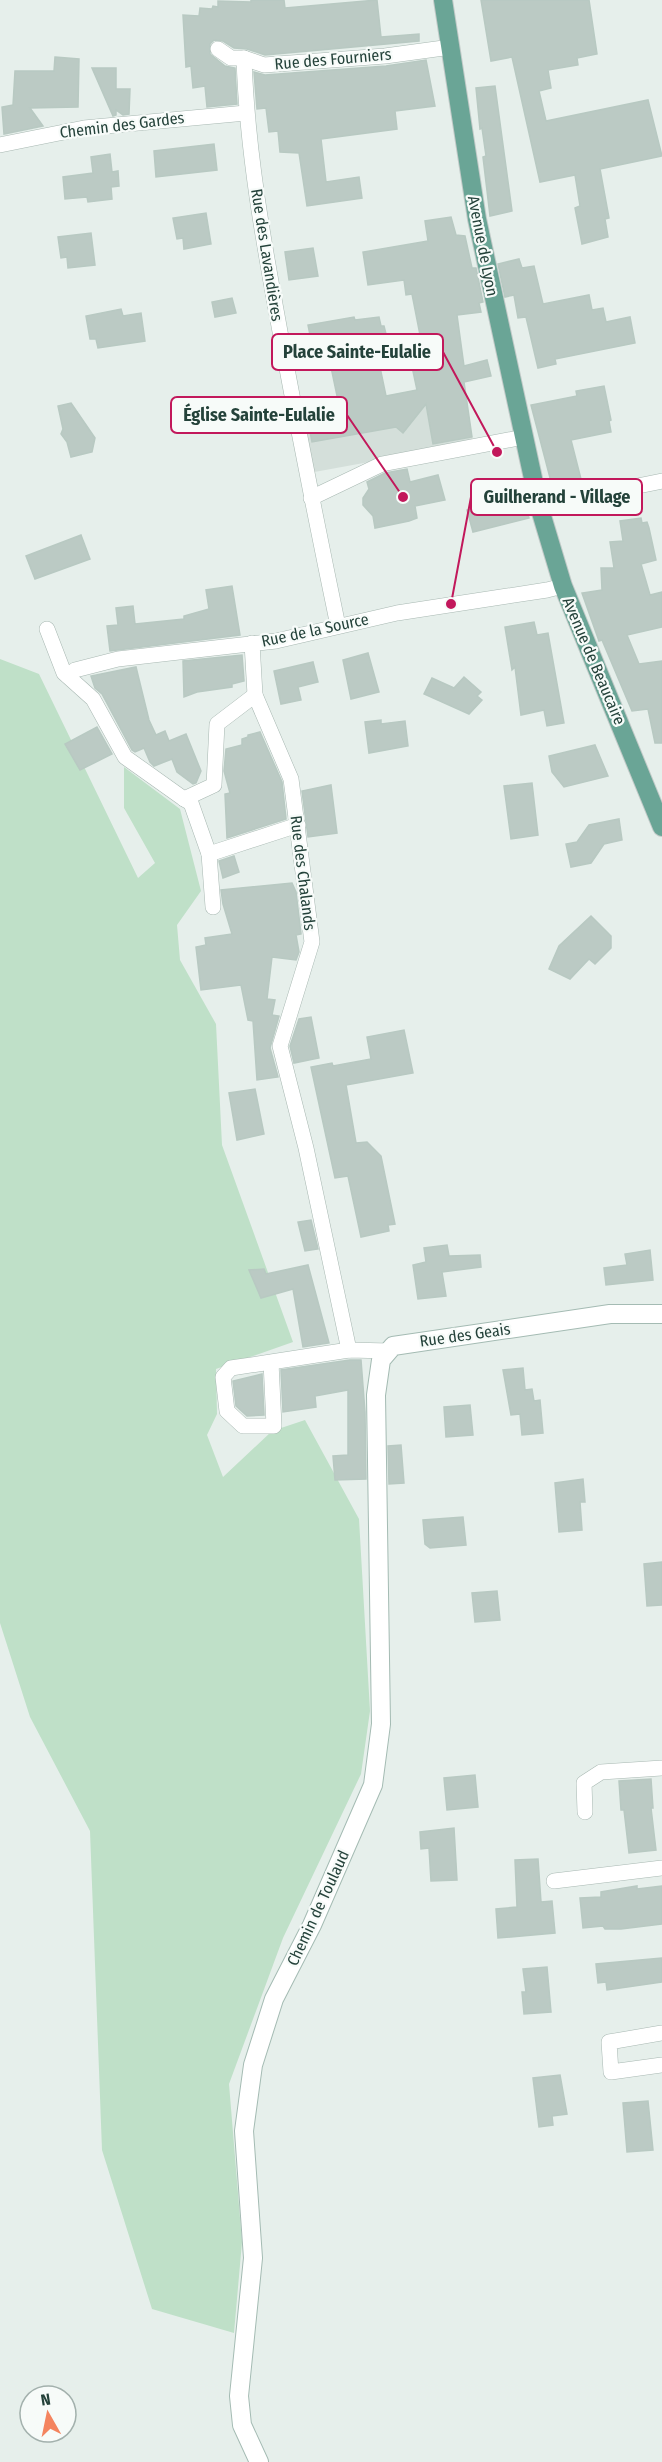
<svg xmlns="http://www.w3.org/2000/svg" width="662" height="2462" viewBox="0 0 662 2462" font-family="'Fira Sans Condensed',sans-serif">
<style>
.built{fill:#d4dfda}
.green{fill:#bfe0c8}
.building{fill:#bbcac4;stroke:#b8c9c2;stroke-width:1.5}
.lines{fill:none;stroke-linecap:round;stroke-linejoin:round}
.street-casing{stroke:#a8b8b2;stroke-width:16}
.secondary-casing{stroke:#a4bbb3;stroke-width:20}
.primary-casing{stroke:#c2cac8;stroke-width:20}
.street{stroke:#fff;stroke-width:15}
.secondary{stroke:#fff;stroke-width:18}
.primary{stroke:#6aa596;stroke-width:18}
.labels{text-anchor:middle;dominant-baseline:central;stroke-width:4.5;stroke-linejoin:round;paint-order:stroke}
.street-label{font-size:16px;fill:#24423a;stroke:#f7fbf9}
.leader{fill:none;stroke:#c2185b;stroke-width:2}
.callout-dot{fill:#c2185b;stroke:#f7fbf9;stroke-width:2}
.callout{fill:#f7fbf9;stroke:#c2185b;stroke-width:2}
.callout-label{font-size:18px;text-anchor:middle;font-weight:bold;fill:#24423a}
</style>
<rect width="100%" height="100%" fill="#e6efeb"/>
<!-- built -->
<path class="built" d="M445 385 466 396 473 443 309 473 299 411Z"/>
<!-- green -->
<path class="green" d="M0 659 39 674 138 878 155 863 124 808V767L180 809 201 891 177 925 180 960 216 1024 222 1145 293 1342 216 1369 217 1414 207 1435 223 1477 272 1431 305 1420 359 1519 370 1711 361 1774 283 1938 229 2084 242 2242 234 2333 152 2309 102 2150 90 1831 30 1717 0 1623Z"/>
<!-- building -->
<g class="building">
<path d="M251 0H284L285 8 377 0 381 37 419 34V41L265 55 247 49 234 48 223 41 214 40 210 44V54L225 66 235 68 237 104 207 107 205 86 193 88 191 66 186 67 183 15 199 16 200 8 212 9 213 6 218 7V1L251 2Z"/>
<path d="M481 0H589L597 54 577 58 578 65 548 70 551 88 539 91 546 121 648 100 662 156 600 169 609 218 605 219 608 237 582 244 575 208 580 206 575 175 540 182 512 57 491 61Z"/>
<path d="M55 57 79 59 78 107 30 108 43 126 4 134 2 107 13 105 15 71H54Z"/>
<path d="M426 60 435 106 395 111 397 129 321 139 326 182 359 177 362 198 307 206 299 153 280 152 278 131 269 132 266 108 257 109 254 72 265 75 386 66Z"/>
<path d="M92 68H116V89H130L129 114 123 115 116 110V115L113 116Z"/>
<path d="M495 86 512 211 490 216 483 157 486 156 482 128 480 129 476 88Z"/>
<path d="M214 144 217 170 156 177 154 151Z"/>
<path d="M110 154 112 172 118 171 119 186 111 187 112 199 88 202 87 197 65 199 63 177 93 173 91 157Z"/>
<path d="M206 213 211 244 184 249 183 238 177 239 173 218Z"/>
<path d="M451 217 456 235 465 236 472 268H476L483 302 479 303 481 312 457 315 464 366 487 360 491 376 464 382 472 437 433 444 426 404 403 433 396 427 312 442 307 416 340 410 327 348 313 350 308 325 354 317 355 320 379 317 381 326H384L389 346 376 348 386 396 417 390 407 343 421 340 412 294 406 295 404 280 368 285 363 252 428 241 425 221Z"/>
<path d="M91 233 95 265 68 268 67 257 61 258 58 237Z"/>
<path d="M313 248 318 276 289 280 285 252Z"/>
<path d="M519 259 522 268 534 266 543 304 589 295 592 310 603 308 606 322 630 317 635 343 555 359 556 364 538 368 526 317 518 318 514 295 505 297 498 264Z"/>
<path d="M232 298 236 313 215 317 212 302Z"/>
<path d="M121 309 123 316 141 313 145 341 98 348 96 339H90L86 316Z"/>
<path d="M604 386 611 420 609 421 611 432 571 440 583 487 554 493 531 405 577 396 576 391Z"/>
<path d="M71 403 95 438 92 452 71 457 67 442 61 434 63 429 58 406Z"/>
<path d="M407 469 410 482 438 475 445 500 415 506 417 518 409 521 375 528 373 516 363 505V498L369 489 367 482 385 473Z"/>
<path d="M523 498 529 518 473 532 467 510Z"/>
<path d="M641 518 642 523 647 522 649 528 656 560 641 564 650 595 662 592V627L627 635 639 664 662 661V743H655L648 709 632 711 602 640 599 641 582 593 602 590 601 568H614L610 542 623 541 620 521Z"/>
<path d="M81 535 90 559 35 579 26 556Z"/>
<path d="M232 586 240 635 110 651 107 626 118 625 116 608 133 606 135 624 184 619V616L209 609 206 590Z"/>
<path d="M534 622 537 635 548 633 564 723 547 726 544 710 521 715 515 667 512 670 505 627Z"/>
<path d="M368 653 379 692 351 699 343 660Z"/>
<path d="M242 655 244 681 232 684V687L197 692 184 697 183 661Z"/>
<path d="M313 662 318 682 298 687 301 700 281 704 274 671Z"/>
<path d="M136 667 149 720 156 735 165 731 169 741 186 734 201 771 196 783 193 784 177 772 172 759 154 766 150 762 144 748 135 752 132 750 102 694 95 688 91 676Z"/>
<path d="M464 677 481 692 477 696 482 700 469 714 424 694 432 678 454 688Z"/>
<path d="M381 720V724L405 721 408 746 369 753 365 722Z"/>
<path d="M97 727 112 754 80 770 65 744Z"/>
<path d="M260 732 282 782 286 819 227 838 225 794 230 793 224 771 226 749 242 745V739L248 737V735Z"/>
<path d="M595 745 608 776 564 787 552 772 549 756Z"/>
<path d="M532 783 538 835 511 839 504 786Z"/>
<path d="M331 785 337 833 308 837 302 791Z"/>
<path d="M619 819 622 840 604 844 591 863 571 867 566 844 577 842 589 825Z"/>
<path d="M234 856 239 872 223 878 219 861Z"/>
<path d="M292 883 296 892 301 934 296 935 299 952 296 960 272 957 267 999 275 1000 272 1015 279 1016 270 1048 278 1077 257 1080 253 1021 248 1020 241 985 201 990 196 947 206 945 205 938 232 934 223 904 221 890Z"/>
<path d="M591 916 611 936V948L595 964 589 959 570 979 549 969 559 946Z"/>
<path d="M311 1017 319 1058 294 1063 290 1046 299 1019Z"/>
<path d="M404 1030 413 1073 346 1085 356 1143 367 1142 381 1156 395 1224 388 1225 389 1231 361 1237 348 1176 335 1178 311 1067 332 1063 333 1066 371 1059 367 1037Z"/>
<path d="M255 1089 264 1134 237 1140 229 1093Z"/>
<path d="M311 1220 318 1249 305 1251 298 1222Z"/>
<path d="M447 1245 449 1256 480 1255 481 1267 442 1272 446 1296 418 1299 413 1265 426 1262 424 1248Z"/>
<path d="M650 1250 653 1280 606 1285 604 1268 627 1265 625 1254Z"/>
<path d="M308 1265 329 1343 303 1347 293 1289 261 1298 249 1270 264 1269 266 1274Z"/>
<path d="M350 1360H361L365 1412 366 1479 335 1480 333 1456 348 1455V1390L315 1396 316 1407 283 1412 281 1370Z"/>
<path d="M523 1368 525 1390 532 1389 534 1401 540 1400 543 1433 522 1435 520 1414 511 1415 503 1370Z"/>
<path d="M262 1374 264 1415 247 1416 236 1406 233 1381Z"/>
<path d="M470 1405 473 1435 446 1437 444 1407Z"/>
<path d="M401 1445 404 1483 389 1484 388 1446Z"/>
<path d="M583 1479 585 1502H580L582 1530 559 1532 555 1483Z"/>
<path d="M463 1517 466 1545 430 1548 425 1544 423 1520Z"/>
<path d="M662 1562V1605L647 1606 644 1564Z"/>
<path d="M497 1591 500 1620 475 1622 472 1593Z"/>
<path d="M475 1775 478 1807 447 1810 444 1778Z"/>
<path d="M651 1779 653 1808H651L656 1850 629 1853 624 1810H621L619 1781Z"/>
<path d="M454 1828 457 1880 431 1881 429 1848 421 1849 420 1832Z"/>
<path d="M538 1859 541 1902 552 1901 555 1933 498 1938 496 1909 517 1907 515 1860Z"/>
<path d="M637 1886V1889L662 1886V1924L621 1929H605L603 1926 583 1928 580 1898 601 1897V1892Z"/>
<path d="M662 1958V1982L607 1990 606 1982 598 1983 596 1964Z"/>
<path d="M547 1967 551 2012 524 2014 522 1992H526L523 1969Z"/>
<path d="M560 2075 567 2114 552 2116 553 2125 539 2127 533 2078Z"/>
<path d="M648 2101 653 2150 627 2152 623 2103Z"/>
</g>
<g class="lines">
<defs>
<g id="street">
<path d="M218 49 231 58H244L264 65 385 56 451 47"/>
<path d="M244 58C247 152 264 245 281 337 299 434 318 530 338 626"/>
<path d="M0 145 84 128 246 113"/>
<path d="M311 498 382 464 524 437"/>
<path d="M539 506 662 481"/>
<path d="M47 629 64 673 93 699 125 757 184 799"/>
<path d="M252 643 255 695 291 779 312 942 280 1046 306 1148 349 1350"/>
<path d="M68 676 75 670 118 659 276 641 397 613 547 590 563 586"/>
<path d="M209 854 298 825"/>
<path d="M213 907 209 854 191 803 184 799 214 785 217 724 255 695"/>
<path d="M271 1362 231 1368 223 1377 227 1411 243 1426H274L271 1362 349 1350 389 1351"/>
<path d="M585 1812 584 1783 601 1772 662 1768"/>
<path d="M554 1881 662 1868"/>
<path d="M662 2033 609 2042 611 2072 662 2065"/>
</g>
<path id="secondary" d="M259 2462 242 2425 239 2396 253 2258 244 2131 253 2065 274 1999 312 1925 373 1785 381 1724 376 1395 381 1360 393 1346 610 1314H662"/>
<path id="primary" d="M443 0 477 219 539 506 563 586 662 827"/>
</defs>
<!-- street casing -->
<use href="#street" class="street-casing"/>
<!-- secondary casing -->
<use href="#secondary" class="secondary-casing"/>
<!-- primary casing -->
<use href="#primary" class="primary-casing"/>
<!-- street -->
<use href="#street" class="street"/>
<!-- secondary -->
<use href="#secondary" class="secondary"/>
<!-- primary -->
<use href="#primary" class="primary"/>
</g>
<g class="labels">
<!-- street labels -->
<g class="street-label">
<text transform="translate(333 59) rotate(-5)">Rue des Fourniers</text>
<text transform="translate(122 125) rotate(-7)">Chemin des Gardes</text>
<text transform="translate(483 246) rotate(79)">Avenue de Lyon</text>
<text transform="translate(267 255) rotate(81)">Rue des Lavandières</text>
<text transform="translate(315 630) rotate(-12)">Rue de la Source</text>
<text transform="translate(594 661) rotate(67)">Avenue de Beaucaire</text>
<text transform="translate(303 873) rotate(83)">Rue des Chalands</text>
<text transform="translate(465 1335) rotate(-8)">Rue des Geais</text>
<text transform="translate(318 1908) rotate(-65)">Chemin de Toulaud</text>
</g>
</g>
<!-- callouts -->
<path class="leader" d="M497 452L443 352M403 497L347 415M451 604L471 497"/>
<g class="callout-dot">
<circle cx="497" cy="452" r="6"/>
<circle cx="403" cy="497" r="6"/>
<circle cx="451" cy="604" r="6"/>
</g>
<g class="callout">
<rect x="272" y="334" width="171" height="36" rx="6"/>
<rect x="171" y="397" width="176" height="36" rx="6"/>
<rect x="471" y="479" width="171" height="36" rx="6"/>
</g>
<g class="callout-label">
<text x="357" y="358">Place Sainte-Eulalie</text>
<text x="259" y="421">Église Sainte-Eulalie</text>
<text x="557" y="503">Guilherand - Village</text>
</g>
<!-- north arrow -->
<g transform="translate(48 2414) rotate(351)"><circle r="28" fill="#f7fbf9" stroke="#a3b1ad" stroke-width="1.5"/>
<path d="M0-4.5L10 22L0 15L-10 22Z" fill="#f4845f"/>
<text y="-9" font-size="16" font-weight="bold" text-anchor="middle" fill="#24423a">N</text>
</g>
</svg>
